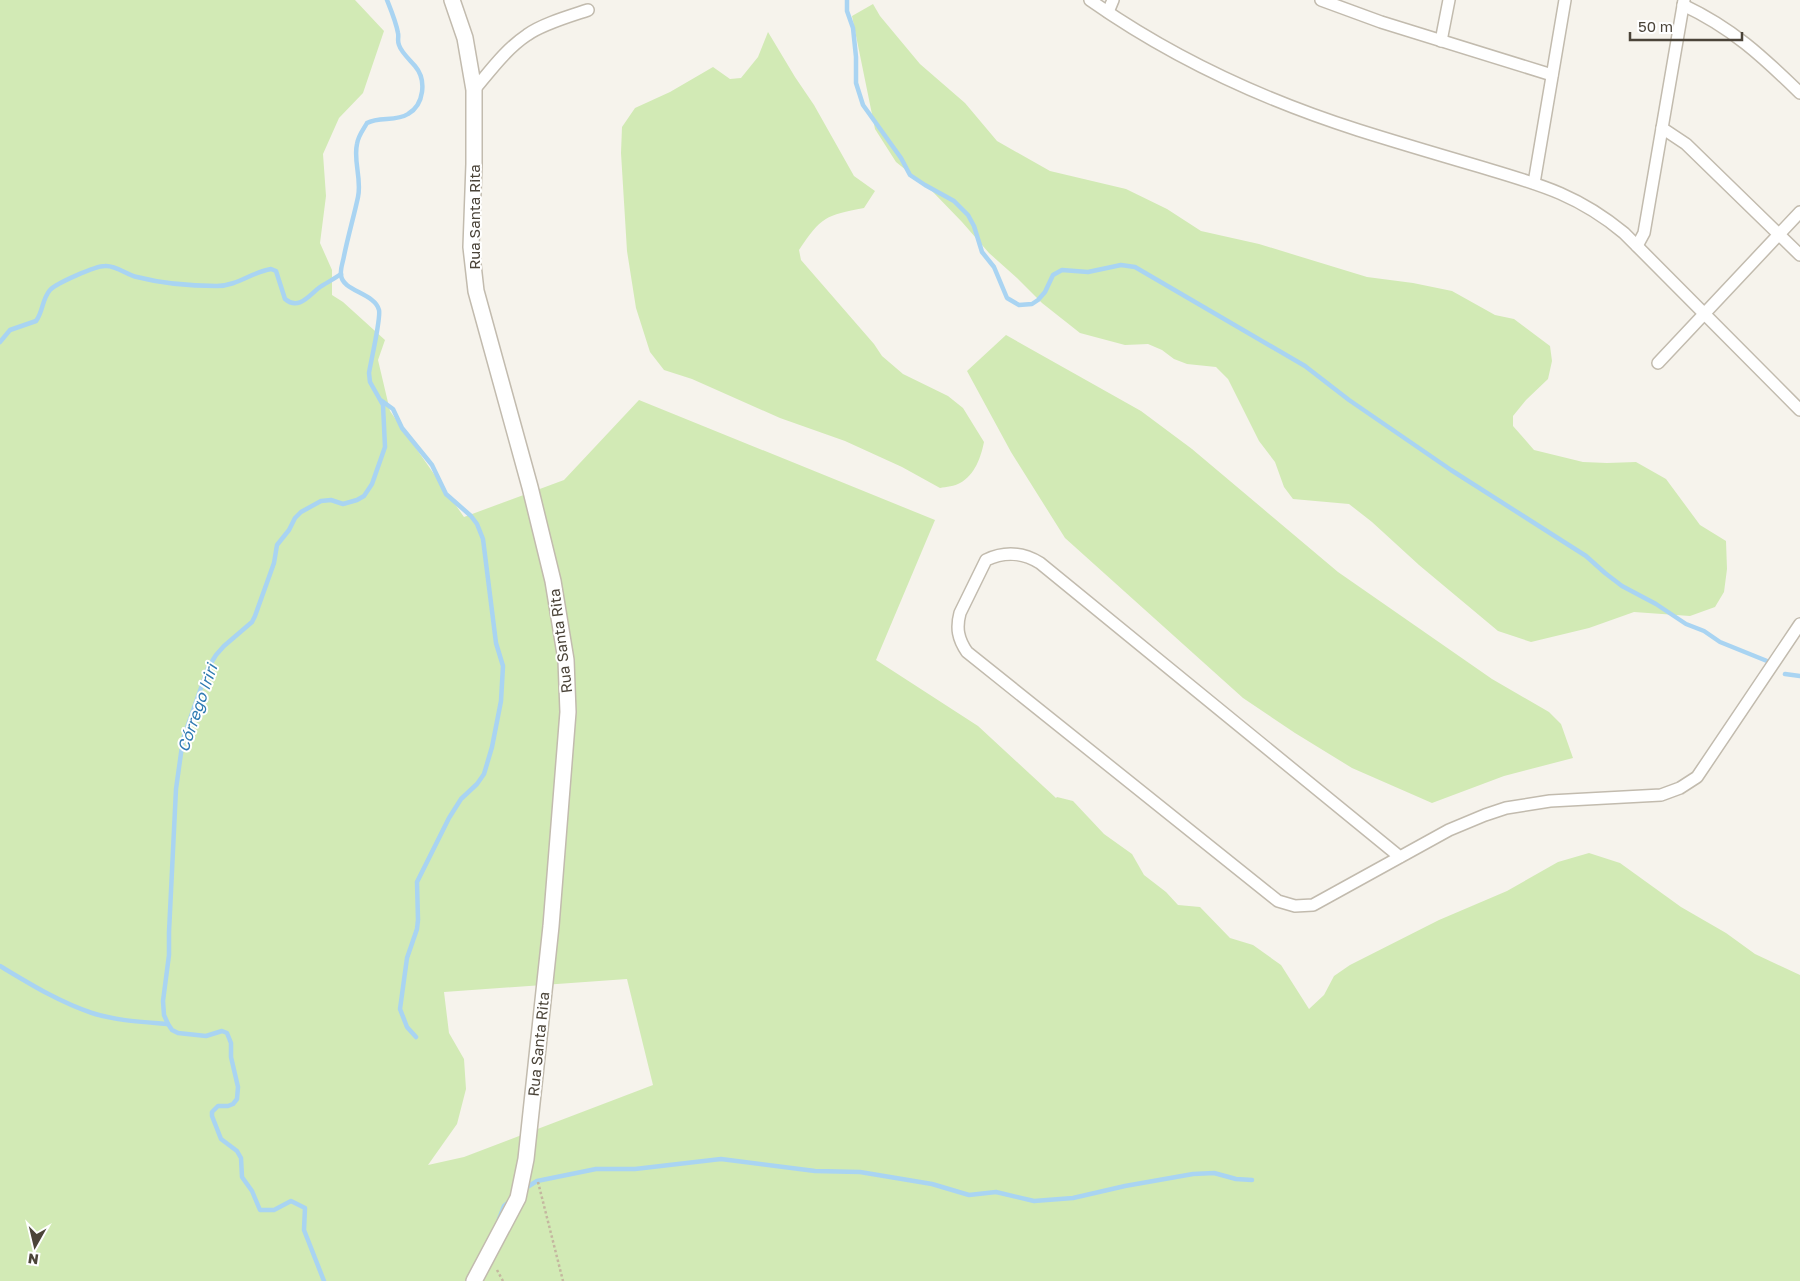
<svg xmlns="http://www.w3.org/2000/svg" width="1800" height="1281" viewBox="0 0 1800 1281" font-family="'Golos Text',sans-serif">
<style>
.green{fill:#d2eab5;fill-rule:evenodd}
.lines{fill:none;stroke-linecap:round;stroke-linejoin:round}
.stream{stroke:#a9d4f2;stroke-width:4.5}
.minor-casing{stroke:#c2bbae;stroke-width:14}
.tertiary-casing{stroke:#c2bbae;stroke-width:18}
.path{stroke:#c4b79f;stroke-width:2.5;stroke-dasharray:2.5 2.5;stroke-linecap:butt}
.minor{stroke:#fff;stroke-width:11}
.tertiary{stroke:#fff;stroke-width:15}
.labels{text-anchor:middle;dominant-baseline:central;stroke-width:4;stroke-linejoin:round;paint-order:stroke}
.street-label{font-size:15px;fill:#4b4439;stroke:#fff}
.water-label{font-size:16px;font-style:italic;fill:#2e7ab2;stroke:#fff}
</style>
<rect width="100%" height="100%" fill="#f6f3ec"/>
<!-- green -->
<g class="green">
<path d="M0 0H355L384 31 363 93 339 118 323 154 326 196 320 243 332 270V295L343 302 385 340 378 360 390 411 464 517 564 480 639 400 935 520 876 660 978 726 1056 798 1057 797 1073 801 1104 834 1132 854 1144 875 1166 892 1178 905 1200 907 1230 938 1253 945 1281 965 1309 1009 1324 995 1334 976 1350 965 1439 920 1507 891 1558 862 1589 853 1620 863 1681 907 1726 933 1755 954 1800 975V1281H0ZM627 979 653 1085 464 1157 428 1165 457 1124 466 1089 464 1059 449 1033 444 992Z"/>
<path d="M873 4 880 16 920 64 965 103 997 141 1050 171 1126 189 1167 209 1201 231 1259 244 1367 277 1413 283 1452 291 1495 315 1514 319 1550 346 1552 361 1548 379 1526 400 1513 416V426L1534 450 1583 462 1607 463 1636 462 1666 479 1700 525 1726 541 1727 569 1724 592 1715 607 1690 616 1634 612 1589 628 1531 642 1498 631 1419 565 1372 522 1349 504 1293 499 1284 487 1275 462 1259 441 1228 379 1216 367 1187 364 1174 359 1162 350 1148 344 1125 345 1080 333 1042 303 1017 278 989 253 962 222 932 191 896 162 875 129 852 16Z"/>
<path d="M768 32 795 77 814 105 854 176 875 191 864 208C826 215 821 217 799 250L801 260 874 344 882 356 903 374 948 396 963 408 984 442C981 457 975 475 960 483 955 486 946 487 940 488L902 467 845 441 780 418 692 379 664 370 650 352 636 308 627 251 621 153 622 127 635 108 670 92 713 67 730 79 741 78 758 57Z"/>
<path d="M1006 335 1141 411 1192 449 1338 572 1492 679 1549 712 1561 724 1573 758 1504 776 1432 803 1352 768 1295 733 1243 698 1065 538 1011 452 967 371Z"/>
</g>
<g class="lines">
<!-- stream -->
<g class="stream">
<path d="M847 0V11L853 28 856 57V83L863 105 901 158 910 175 925 185 954 201 968 215 974 226 982 252 994 267 1007 298 1019 305 1032 304 1038 300 1045 292 1053 275 1062 270 1088 272 1121 265 1135 267 1305 366 1349 400 1451 470 1586 556 1605 573 1622 586 1656 604 1686 624 1704 631 1720 642 1767 661"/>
<path d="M0 342 10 330 36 321C43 312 42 299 50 290 57 283 95 266 105 266 116 265 127 275 137 277 164 284 190 286 217 286 237 286 252 272 271 269L276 271 285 299C299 311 309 295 320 287 326 283 334 279 341 274"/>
<path d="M382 401 393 409 402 428 432 465 446 494 471 516 477 524 483 539 496 643 503 666 501 701 492 747 484 774 477 784 461 799 449 818 417 882 418 920 417 929 407 958 400 1009 407 1027 416 1037"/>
<path d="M1785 674 1800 676"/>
<path d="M0 966C30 984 59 1002 92 1013 117 1021 143 1022 168 1024"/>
<path d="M524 1189 537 1181 596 1169H635L721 1159 815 1171 860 1172 932 1184 969 1195 996 1192 1034 1201 1073 1198 1125 1186 1193 1174 1214 1173 1236 1179 1252 1180"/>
<path d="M499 1219 504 1206 510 1201"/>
<path d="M324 1281 304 1230 305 1208 291 1201 274 1210H260L252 1191 242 1177 241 1158 237 1151 221 1139 212 1116V1112L218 1106H228L233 1104 237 1099 238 1087 231 1057V1043L227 1033 222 1031 206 1036 178 1033 172 1030 168 1024 164 1015 163 1001 169 955V932L176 789 183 739 208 668 216 655 224 646 252 622 255 616 274 563 277 545 289 530 295 518 301 512 321 501 331 500 343 504 357 500 364 496 372 484 385 447 383 405 370 382 369 373C371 360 381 319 379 310 375 293 342 291 341 275 340 269 343 262 344 256 348 236 354 216 358 197 362 179 353 161 357 144 358 136 363 130 367 123 379 116 396 122 408 114 424 105 427 80 415 66 410 60 401 52 399 45 397 41 399 37 398 33 396 22 391 10 387 0"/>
</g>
<defs>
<g id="minor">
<path d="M1090 0C1171 57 1264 100 1358 130 1399 143 1440 155 1481 167 1538 184 1577 194 1624 233L1800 410"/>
<path d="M1321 0 1381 22 1552 75"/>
<path d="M1683 5C1732 28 1762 56 1800 93"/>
<path d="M1108 12 1113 0"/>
<path d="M1441 41 1449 0"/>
<path d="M474 90C490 71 506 49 527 35 542 24 570 16 588 10"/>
<path d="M1662 128 1686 144 1800 255"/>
<path d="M1534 183 1565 0"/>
<path d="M1637 246 1644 233 1684 0"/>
<path d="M1658 363 1800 212"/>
<path d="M1400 857 1040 563C1022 552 1005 551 986 560L960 613C956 628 958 639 967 652L1278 901 1295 906 1313 905 1449 830 1485 815 1506 808 1550 801 1661 795 1680 788 1697 777 1800 624"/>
</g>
<path id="tertiary" d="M452 0 465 38 474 90V164L471 247 476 291 530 487 553 581 566 660 568 712 551 926 526 1159 518 1198 474 1281"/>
</defs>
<!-- minor casing -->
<use href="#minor" class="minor-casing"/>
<!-- tertiary casing -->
<use href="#tertiary" class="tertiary-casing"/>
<!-- path -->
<g class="path">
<path d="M538 1182 563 1281"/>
<path d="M497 1270 503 1281"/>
</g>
<!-- minor -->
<use href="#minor" class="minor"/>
<!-- tertiary -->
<use href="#tertiary" class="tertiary"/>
</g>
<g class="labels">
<!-- street labels -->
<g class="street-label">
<text transform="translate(474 217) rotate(-90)">Rua Santa Rita</text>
<text transform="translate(560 641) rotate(-97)">Rua Santa Rita</text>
<text transform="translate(538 1044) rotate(-84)">Rua Santa Rita</text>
</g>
<!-- water labels -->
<g class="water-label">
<text transform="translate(197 708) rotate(-71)">Córrego Iriri</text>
</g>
</g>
<!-- north arrow -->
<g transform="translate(35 1246) rotate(188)" stroke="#ffffff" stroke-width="4" paint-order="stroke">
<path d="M0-4L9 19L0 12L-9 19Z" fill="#4b4439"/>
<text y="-8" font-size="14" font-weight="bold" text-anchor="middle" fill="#4b4439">N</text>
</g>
<!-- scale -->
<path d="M1630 32v8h112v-8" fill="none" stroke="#4b4439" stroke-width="2.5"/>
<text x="1638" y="32" font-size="15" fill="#4b4439" stroke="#ffffff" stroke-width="4" paint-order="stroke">50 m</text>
</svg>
